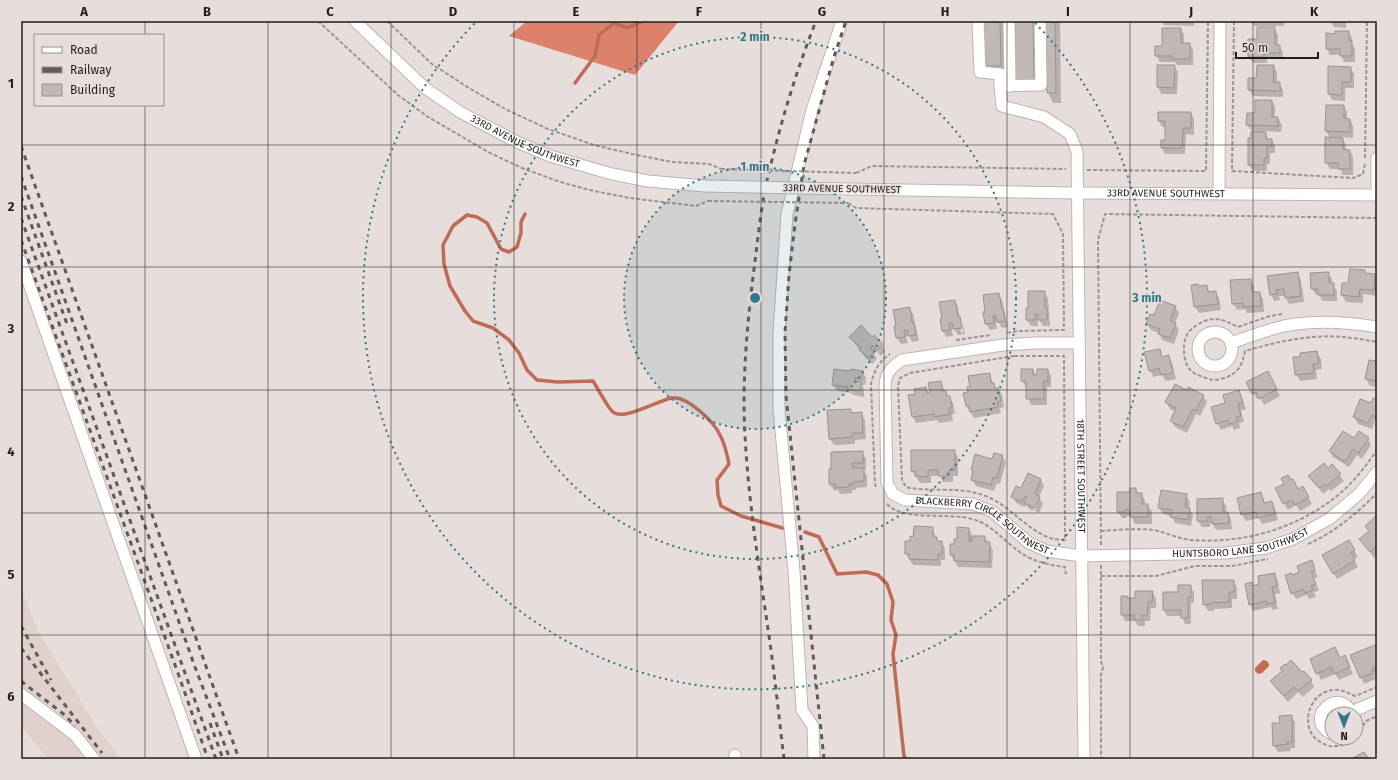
<svg xmlns="http://www.w3.org/2000/svg" width="1398" height="780" viewBox="0 0 1398 780" font-family="'Fira Sans',sans-serif">
<style>
.built{fill:#e1d0cc}
.forest{fill:#db816c}
.water{fill:#c16a56}
.shadow{fill:#0003;fill-rule:evenodd}
.lines{fill:none;stroke-linecap:round;stroke-linejoin:round}
.stream{stroke:#c16a56;stroke-width:3.5}
.building{fill:#c0b8b5;stroke:#9b9390}
.minor-casing{stroke:#bdb5b3;stroke-width:13}
.path{stroke:#9c9593;stroke-width:2;stroke-dasharray:4 2;stroke-linecap:butt}
.minor{stroke:#fff;stroke-width:11}
.rail{stroke:#605b5a;stroke-width:3;stroke-dasharray:5 5;stroke-linecap:butt}
.minor-bridge-casing{stroke:#bdb5b3;stroke-width:13;stroke-linecap:butt}
.path-bridge{stroke:#9c9593;stroke-width:2;stroke-dasharray:4 2;stroke-linecap:butt}
.minor-bridge{stroke:#fff;stroke-width:11}
.grid{fill:none;stroke:#201d1c;stroke-width:1;stroke-opacity:0.55}
.ring{fill:none;stroke:#337786;stroke-width:2;stroke-dasharray:2 4}
.labels{text-anchor:middle;dominant-baseline:central;stroke-width:3;stroke-linejoin:round;paint-order:stroke}
.street-label{font-size:10px;fill:#201d1c;stroke:#e7dedc}
.centre{fill:#337786;stroke:#e7dedc;stroke-width:2}
.ring-label{font-size:12px;text-anchor:middle;font-weight:bold;fill:#337786;stroke:#e7dedc;stroke-width:3;stroke-linejoin:round;paint-order:stroke}
.neatline{fill:none;stroke:#201d1c;stroke-width:1.5}
.grid-label{font-size:13px;text-anchor:middle;font-weight:bold;fill:#201d1c}
</style>
<rect width="100%" height="100%" fill="#e7dedc"/>
<!-- built -->
<path class="built" d="M21 588 38 631 94 723 121 759H49L21 727Z"/>
<!-- forest -->
<path class="forest" d="M527 21H679L635 75 509 36Z"/>
<!-- water -->
<path class="water" d="M1263 660 1267 661 1269 664V666L1262 673 1258 674 1255 671V668Z"/>
<!-- shadow -->
<g class="shadow">
<path d="M983 21H1005L1006 75 990 76 984 66Z"/>
<path d="M1016 21H1038L1039 90 1022 91Z"/>
<path d="M1046 21H1060L1061 103H1053L1048 93Z"/>
<path d="M1162 21H1194V26L1164 25Z"/>
<path d="M1251 21H1284V26H1254Z"/>
<path d="M1330 21H1346V28L1334 27Z"/>
<path d="M1274 28 1278 35V46H1279L1283 52V59H1267V63H1253L1249 57 1258 40Z"/>
<path d="M1181 29 1184 35V44H1190L1193 50V65H1177L1175 62H1160L1156 55Z"/>
<path d="M1349 32 1352 38V44L1355 49V62H1344L1341 55H1330L1327 49V34L1336 35Z"/>
<path d="M1158 66H1174L1178 72 1177 94H1161L1158 87Z"/>
<path d="M1273 66 1277 72V83H1279L1283 90V97L1253 96 1249 90 1257 79Z"/>
<path d="M1329 67 1351 68 1354 74V88H1345V101L1332 100 1329 94Z"/>
<path d="M1272 101 1275 107V118H1278L1282 125 1281 132 1264 131 1269 140H1272L1275 146V153H1270V164H1267V171H1253L1249 165 1252 131 1247 125 1256 114Z"/>
<path d="M1344 106 1347 112V119H1350L1353 126V138L1342 137 1346 145V150L1350 151 1353 157V175H1343L1340 169H1330L1326 162 1330 138 1326 131Z"/>
<path d="M1191 113 1194 119V135L1186 134 1185 154H1165L1162 148 1166 141V127H1162L1159 121Z"/>
<path d="M1364 271 1366 274 1375 275 1377 279V296L1363 294V303L1346 302 1342 295 1343 284H1349Z"/>
<path d="M1297 273 1301 280 1304 302 1289 304 1285 296H1279L1280 300 1274 301 1271 294 1269 277Z"/>
<path d="M1328 273 1332 279V284L1337 291V301H1323L1319 295H1316L1312 289Z"/>
<path d="M1250 280 1254 286V293H1259L1263 299 1264 312 1247 313 1245 309 1237 310 1233 303Z"/>
<path d="M1206 286 1210 292H1215L1219 298 1221 310 1199 313 1195 307 1199 287Z"/>
<path d="M1044 292 1048 299 1050 326H1043L1038 318V326H1031L1027 320Z"/>
<path d="M998 294 1002 300 1008 327 1002 328 998 322H996L997 329 990 330 986 324Z"/>
<path d="M955 301 958 307 961 333H963L962 321 965 334 958 335 954 329H952L953 336 946 337 943 331V319Z"/>
<path d="M1175 307 1179 313 1175 323 1179 330 1174 344 1162 340 1159 333 1151 330 1147 324 1155 317Z"/>
<path d="M909 308 913 314 919 341 912 342 909 336 906 337 908 343 901 344 897 338 895 327H897Z"/>
<path d="M850 337 873 338 882 345 885 351 881 356 876 351 874 353 877 359 872 364 864 356Z"/>
<path d="M1159 350 1163 358 1169 357 1172 363 1176 379 1166 381 1162 375 1153 377 1150 370Z"/>
<path d="M1317 353 1321 359 1322 369 1316 370 1317 379 1300 381 1296 374 1301 357Z"/>
<path d="M1370 361 1377 362V387L1370 386 1366 379Z"/>
<path d="M1033 370 1036 376 1048 370 1051 376V387H1047V405H1031L1028 398V387H1026L1022 381Z"/>
<path d="M862 371 866 378 865 385H862L864 389V397L853 395 852 393 837 391 833 385 851 372Z"/>
<path d="M989 374 996 389H998L1002 395 1004 407 1000 408 1001 413 974 418 966 406 969 393 971 388Z"/>
<path d="M1271 379 1280 396 1264 405 1260 398 1257 399 1248 383Z"/>
<path d="M941 382 945 392 953 403 955 414H952L953 421 939 423 937 420 916 423 913 417 909 396 916 395 925 388 929 393ZM941 387H943L945 396Z"/>
<path d="M1187 391 1203 396 1207 402 1200 416 1196 414 1187 433 1175 427 1171 421 1176 412 1170 409 1166 402Z"/>
<path d="M1238 392 1242 398 1246 409 1241 411 1244 422 1239 423 1240 428 1234 430 1232 426 1221 430 1217 423 1226 404Z"/>
<path d="M1377 400V421L1375 420 1372 429 1358 424 1354 417Z"/>
<path d="M850 410 853 414 861 413 865 420 866 439 855 440V444L834 445 830 439Z"/>
<path d="M1368 439 1371 445 1362 459 1357 455 1349 467 1333 457 1330 451 1354 440Z"/>
<path d="M954 451 958 457V476H953V482H943L940 476H931V483H920L912 471Z"/>
<path d="M862 452 866 459V469H863L867 476V487L856 488V490H852V493L840 494 838 490 834 491 830 484V470Z"/>
<path d="M1002 456 1006 462 1000 484 997 483 994 491 976 486 972 480 974 472 972 470Z"/>
<path d="M1332 466 1344 481 1331 491 1329 489 1323 494 1310 476 1328 469Z"/>
<path d="M1028 474 1041 480 1044 486 1039 497 1043 504 1039 513 1035 511 1039 500 1038 499 1033 511 1029 509 1027 505 1025 507 1016 503 1013 497 1022 489Z"/>
<path d="M1303 487 1312 504 1300 511 1296 505 1288 510 1276 489 1298 490Z"/>
<path d="M1136 489 1138 494H1141L1145 500V505H1148L1152 512V524H1135L1131 516H1127V518H1122L1118 512Z"/>
<path d="M1261 493 1265 503 1271 502 1275 508 1278 520 1262 524 1259 518 1246 521 1242 514Z"/>
<path d="M1186 495 1190 502 1189 508 1193 515 1191 526 1175 523 1172 516 1163 514 1159 508Z"/>
<path d="M1222 499 1226 506V513H1228L1231 519 1232 529 1216 530 1212 523H1210V527H1202L1198 521Z"/>
<path d="M1377 517V555L1374 558 1361 539 1369 532 1366 526Z"/>
<path d="M932 528 938 542H942L945 549V560H941V566L913 565 906 554 911 542Z"/>
<path d="M969 529 973 537H984L989 543 993 550 992 568 958 567 951 555 958 540Z"/>
<path d="M1349 541 1358 557 1354 559 1358 567 1337 579 1324 556Z"/>
<path d="M1311 562 1318 577 1314 578 1319 591 1314 592 1316 597 1309 599 1307 595 1296 599 1292 593V576L1300 573Z"/>
<path d="M1274 574 1278 581 1280 593 1275 594 1278 609 1272 610 1271 607 1253 611 1250 604 1251 584 1253 587 1261 585Z"/>
<path d="M1233 581 1237 587V599H1232V608L1214 609V611H1208L1204 604Z"/>
<path d="M1190 586 1194 592V603H1191V624H1185L1182 616H1167L1164 610 1179 593Z"/>
<path d="M1152 592 1156 598V608H1151L1150 621H1145V626H1138L1135 621H1125L1122 614 1127 597 1128 599H1136Z"/>
<path d="M1335 649 1340 659 1348 663 1353 674 1339 680 1335 674 1321 680 1311 659Z"/>
<path d="M1377 650V675L1374 676 1376 679 1364 684 1352 656Z"/>
<path d="M1302 673 1311 680 1314 687 1303 697 1298 692 1288 702 1275 687 1271 681Z"/>
<path d="M1291 716 1295 722V748H1290L1291 751 1278 752 1274 745 1281 724Z"/>
</g>
<g class="lines">
<!-- stream -->
<g class="stream">
<path d="M575 83 595 56 599 35 614 23 627 28 643 21"/>
<path d="M525 214 521 222V233L517 247 509 252 501 249 487 223 477 217 467 215 453 226 443 245 444 264 450 286 465 311 473 321 493 328 509 340 519 353 527 370 537 380 558 382 593 381C597 387 608 408 613 412 623 421 658 401 671 398 687 395 714 422 720 435 725 444 727 454 729 464L717 480 718 495 721 506 741 516 786 529"/>
<path d="M805 532 819 537 837 574 866 572 878 575 887 584 893 602 891 620 896 635 893 654 902 738 904 756 906 759"/>
</g>
</g>
<!-- building -->
<g class="building">
<path d="M982 21H1000L1001 66H983Z"/>
<path d="M1015 21H1033L1034 81H1015Z"/>
<path d="M1045 21H1055L1056 93H1047Z"/>
<path d="M1257 27H1275V45H1280V53H1264V57H1248V39H1257Z"/>
<path d="M1162 28H1181V43H1190V59H1172V56H1155V46H1162Z"/>
<path d="M1335 31H1349V41H1352V56H1340V49H1326V33L1335 34Z"/>
<path d="M1157 65H1175L1174 88 1157 87Z"/>
<path d="M1257 65H1274L1273 82H1280V91L1248 90V78H1256Z"/>
<path d="M1328 66 1351 67V82H1342V95L1328 94Z"/>
<path d="M1255 100H1272V117H1278V126L1246 125 1247 113H1255Z"/>
<path d="M1326 105H1344V118L1350 119V132L1325 131Z"/>
<path d="M1158 112H1191V128H1183L1182 148H1161V140H1165V121H1158Z"/>
<path d="M1251 132H1266V139H1272V146H1267V158H1264V165H1248V138H1251Z"/>
<path d="M1325 137 1343 138V149L1350 150V169H1338V163H1325Z"/>
<path d="M1350 269 1365 270V273L1375 274 1374 290 1360 289 1359 297 1341 295 1342 283H1348Z"/>
<path d="M1298 272 1301 296 1285 298 1284 289 1276 290 1277 294 1270 295 1267 276Z"/>
<path d="M1329 272V283H1334V295H1318V289H1311L1310 273Z"/>
<path d="M1251 279 1252 292H1260L1261 306 1243 307V303L1232 304 1230 280Z"/>
<path d="M1198 284 1199 286 1207 285 1208 292 1216 291 1218 304 1194 307 1191 285Z"/>
<path d="M1028 291H1045V308H1047V320H1038V314H1035V320H1026V308H1028Z"/>
<path d="M999 293 1002 309H1003L1005 321 997 322 996 316H993L994 323 985 324 983 312H985L983 295Z"/>
<path d="M955 300 958 316H960L962 328 953 329 952 323H949L950 330 942 331 940 319 942 318 939 302Z"/>
<path d="M1160 300 1176 306 1170 321 1176 323 1170 338 1158 334 1160 329 1146 324 1150 314 1154 315Z"/>
<path d="M910 307 912 323H914L916 335 908 336 907 330H904L905 337 896 338 894 326H896L893 310Z"/>
<path d="M861 325 872 337 874 335 883 344 877 350 872 345 870 348 874 352 868 358 859 350 861 348 849 337Z"/>
<path d="M1160 349 1162 357 1169 355 1173 373 1161 375 1159 368 1149 371 1144 352Z"/>
<path d="M1317 351 1319 363 1313 364 1314 373 1295 375 1293 357H1300V353Z"/>
<path d="M1369 360 1377 361V381L1365 379Z"/>
<path d="M834 369 850 371 851 369 863 371 862 379 855 378V381L861 382 860 391 848 389V387L832 385Z"/>
<path d="M1021 369H1033V375H1037V369H1048V381H1044V399H1026V381H1021Z"/>
<path d="M1268 371 1277 389 1259 399 1256 392 1252 394 1246 382Z"/>
<path d="M990 373 991 383H994L995 388H998L1001 401 997 402 998 407 970 412 969 406H966L963 393 968 392 967 387H970L968 376Z"/>
<path d="M941 381 943 391H946L947 396H950L952 407 949 408 950 414 934 417V414L912 417 908 395 915 394 914 389 926 387 927 393 930 392 928 383Z"/>
<path d="M1175 384 1187 390 1188 387 1204 395 1196 411 1193 409 1183 427 1170 421 1176 408 1165 402Z"/>
<path d="M1239 390 1243 403 1238 404 1241 416 1236 417 1238 421 1229 424 1228 420 1216 424 1211 407 1225 403 1223 395Z"/>
<path d="M1373 398 1377 399V417L1372 415 1368 423 1353 417 1360 399 1371 403Z"/>
<path d="M851 409V413L862 412 863 433H852V437L829 439 827 410Z"/>
<path d="M1343 431 1354 438 1359 431 1369 438 1358 453 1353 449 1345 462 1329 451Z"/>
<path d="M911 450H955V470H949V476H938V470H928V477L915 476 916 471H911Z"/>
<path d="M863 451V463H852L853 468H864V481L853 482V484H849V487L836 488V484H829V469H831V452Z"/>
<path d="M994 453 1003 455 997 478 993 477 991 485 971 480 973 470H971L975 454 992 459Z"/>
<path d="M1324 463 1328 468 1332 464 1341 474 1327 486 1325 484 1319 488 1308 476Z"/>
<path d="M1028 473 1041 479 1035 494 1040 497 1035 508 1024 503 1027 497 1025 496 1022 502 1011 497 1016 486 1021 488Z"/>
<path d="M1288 475 1291 480 1293 479 1298 489 1303 486 1309 497 1295 505 1292 500 1283 504 1275 488 1284 484 1281 478Z"/>
<path d="M1130 488H1136V493H1142V504H1148V517H1130V510H1124V512H1117V492H1130Z"/>
<path d="M1161 490 1187 494 1185 507 1190 508 1188 520 1170 517 1172 510 1158 508Z"/>
<path d="M1261 492 1264 503 1272 501 1275 514 1257 518 1256 512 1241 515 1237 498Z"/>
<path d="M1223 498V512H1228L1229 523 1212 524 1211 517H1207V521H1197V499Z"/>
<path d="M1377 515V546L1370 552 1359 539 1369 531 1365 526Z"/>
<path d="M914 526 933 527V537H937V541H942V554H938V560L909 559V554H905V541H910V536L913 537Z"/>
<path d="M957 527 969 528V541H972V536H985V542H990L989 562 954 561V555H950V544H954V539H957Z"/>
<path d="M1349 540 1355 550 1351 553 1355 560 1333 574 1322 555Z"/>
<path d="M1312 560 1315 570 1311 572 1316 584 1311 586 1313 590 1305 593 1303 589 1291 594 1285 575 1291 573 1292 575 1299 572 1297 566Z"/>
<path d="M1275 573 1277 586 1272 587 1275 602 1267 604V601L1249 605 1245 584 1252 582V586L1259 584 1258 576Z"/>
<path d="M1202 580H1234V592H1229V602L1211 603V604L1203 605Z"/>
<path d="M1178 585H1191V597H1188V618H1181V610H1163V592H1178Z"/>
<path d="M1135 591H1153L1152 602H1148L1147 615H1142V620H1134V615H1121V596H1127V598H1135Z"/>
<path d="M1375 645 1377 649V667L1372 669 1373 673 1360 678 1350 655Z"/>
<path d="M1335 647 1340 658 1345 655 1350 667 1334 674 1331 667 1316 674 1310 659Z"/>
<path d="M1291 660 1302 672 1304 671 1312 680 1298 691 1294 687 1284 696 1270 681 1282 671 1280 668 1285 664 1286 665Z"/>
<path d="M1292 715V742H1287L1288 744 1273 746 1272 723H1280L1279 716Z"/>
<path d="M1364 752 1369 759H1351Z"/>
</g>
<g class="lines">
<defs>
<g id="minor">
<path id="s1" d="M355 21 425 88 460 112 517 142 550 156 612 174 648 181 705 186"/>
<path d="M978 21 980 72 1000 74V86"/>
<path d="M1009 21 1010 86"/>
<path id="s2" d="M1040 21 1041 85 1000 86 1002 106 1044 117 1070 134 1077 151 1084 759"/>
<path id="s3" d="M849 189 1077 193 1377 195"/>
<path d="M1219 194 1220 21"/>
<path d="M1377 195V158"/>
<path d="M21 261 196 759"/>
<circle cx="1215" cy="349" r="17"/>
<path id="s4" d="M1079 343H1035L1003 345 902 360C892 367 886 372 885 385L887 483 893 494 905 500 973 504 993 512 1029 543 1047 551 1081 556 1226 553 1266 548 1293 539 1329 519 1359 494 1377 472"/>
<path d="M1231 343C1248 337 1266 330 1284 326 1315 320 1347 322 1377 327"/>
<path d="M21 694 75 735 94 759"/>
<path d="M1351 712 1377 701"/>
<path d="M1332 734C1301 720 1340 684 1352 714"/>
<path d="M735 755V759"/>
<path d="M814 759 813 726 802 710 794 571 779 409V333L787 214 812 110 842 21"/>
</g>
</defs>
<!-- minor casing -->
<use href="#minor" class="minor-casing"/>
<!-- path -->
<g class="path">
<path d="M318 21 398 95 428 117 490 153 522 168 560 182 594 191 630 198 696 206 708 201"/>
<path d="M387 21 432 64 469 88 505 109 548 129 594 145 632 154 672 162 709 164 721 169"/>
<path d="M1234 21 1232 171 1353 178 1363 174 1365 164"/>
<path d="M1365 158 1367 21"/>
<path d="M1087 170 1206 171 1208 21"/>
<path d="M856 173 872 166 1066 169"/>
<path d="M848 203 856 208 1053 214 1063 234 1064 330 1019 331 1006 333"/>
<path d="M1282 314 1270 316 1238 327C1230 323 1223 319 1214 319 1205 319 1193 326 1188 333 1182 342 1183 358 1188 367 1191 372 1197 375 1203 377 1210 380 1216 381 1224 378 1239 373 1242 365 1245 351 1276 342 1310 334 1343 337 1354 338 1366 340 1377 342"/>
<path d="M956 340 991 335"/>
<path d="M1014 356H1064L1065 540C1060 539 1054 540 1050 538 1026 529 1011 507 988 497 960 485 934 493 906 487L902 480 898 386 900 378 910 373Z"/>
<path d="M876 487 875 484 871 384C874 371 879 361 890 354"/>
<path d="M887 504C904 522 948 512 972 519 991 524 1002 539 1017 550 1031 561 1048 565 1065 567L1066 576"/>
<path d="M1101 531C1117 530 1138 528 1153 530 1166 532 1178 539 1191 540 1243 544 1296 529 1337 496 1353 483 1365 467 1377 450"/>
<path d="M1308 544C1335 532 1356 514 1377 493"/>
<path d="M1101 545 1098 240 1105 214 1377 218"/>
<path d="M1101 565V661L1103 668 1101 674V759"/>
<path d="M1101 576H1156L1195 566H1232L1268 559"/>
<path d="M1356 736 1366 721 1377 716"/>
<path d="M1354 738C1350 743 1342 746 1335 746 1331 747 1330 746 1326 745 1322 743 1316 740 1313 736 1301 719 1312 691 1334 690 1341 689 1348 693 1355 696L1377 687"/>
</g>
<!-- minor -->
<use href="#minor" class="minor"/>
<!-- rail -->
<g class="rail">
<path d="M21 146 239 759"/>
<path d="M21 176 195 667 230 759"/>
<path d="M21 196 67 324"/>
<path d="M21 218 216 759"/>
<path d="M21 240 179 676 208 759"/>
<path d="M21 626 51 680"/>
<path d="M21 648 102 753"/>
<path d="M21 681 66 716 75 726"/>
<path d="M210 723 223 759"/>
<path d="M784 759C779 718 775 677 769 636 758 559 745 482 744 404 744 356 749 308 755 261 759 230 762 198 770 168 782 118 797 69 816 21"/>
<path d="M824 759 786 396 785 332 789 275 795 224 804 165 833 60 846 21"/>
</g>
<defs>
<path id="minor-bridge" d="M705 186 849 189"/>
</defs>
<!-- minor-bridge casing -->
<use href="#minor-bridge" class="minor-bridge-casing"/>
<!-- path-bridge -->
<g class="path-bridge">
<path d="M721 169 856 173"/>
<path d="M708 201 848 203"/>
</g>
<!-- minor-bridge -->
<use href="#minor-bridge" class="minor-bridge"/>
</g>
<!-- grid -->
<path class="grid" d="M145 21V35M268 21V759M391 21V759M514 21V759M637 21V759M761 21V759M884 21V759M1007 21V759M1130 21V759M1253 21V759M145 105V759M21 145H1377M21 267H1377M21 390H1377M21 513H1377M21 635H1377"/>
<!-- distance rings -->
<circle cx="755" cy="298" r="131" fill="#337786" fill-opacity=".12"/>
<g class="ring">
<circle cx="755" cy="298" r="131"/>
<circle cx="755" cy="298" r="261"/>
<path d="M1035 23A392 392 0 1 1 475 23"/>
</g>
<g class="labels">
<!-- street labels -->
<g class="street-label">
<text stroke="none"><textPath href="#s1" startOffset="211">33RD AVENUE SOUTHWEST</textPath></text>
<text transform="translate(842 189) rotate(1)">33RD AVENUE SOUTHWEST</text>
<text stroke="none"><textPath href="#s3" startOffset="317">33RD AVENUE SOUTHWEST</textPath></text>
<text stroke="none"><textPath href="#s2" startOffset="543">18TH STREET SOUTHWEST</textPath></text>
<text stroke="none"><textPath href="#s4" startOffset="418">BLACKBERRY CIRCLE SOUTHWEST</textPath></text>
<text stroke="none"><textPath href="#s4" startOffset="686">HUNTSBORO LANE SOUTHWEST</textPath></text>
</g>
</g>
<circle cx="755" cy="298" r="6" class="centre"/>
<g class="ring-label">
<text x="755" y="41">2 min</text>
<text x="755" y="171">1 min</text>
<text x="1147" y="302">3 min</text>
</g>
<!-- border -->
<rect width="1398" height="780" fill="none" stroke="#e7dedc" stroke-width="44"/>
<!-- legend -->
<rect x="34" y="34" width="130" height="72" fill="#e7dedc" stroke="#97918f"/>
<rect x="42" y="47" width="20" height="6" fill="#ffffff" stroke="#97918f"/>
<text x="70" y="54" font-size="12" fill="#201d1c">Road</text>
<rect x="42" y="67" width="20" height="6" fill="#605b5a" stroke="#97918f"/>
<text x="70" y="74" font-size="12" fill="#201d1c">Railway</text>
<rect x="42" y="84" width="20" height="12" fill="#c0b8b5" stroke="#97918f"/>
<text x="70" y="94" font-size="12" fill="#201d1c">Building</text>
<!-- north arrow -->
<g transform="translate(1344 726) rotate(180)"><circle r="19" fill="#e7dedc" stroke="#97918f"/>
<path d="M0-3L7 15L0 10L-7 15Z" fill="#337786"/>
<text y="-6" font-size="11" font-weight="bold" text-anchor="middle" fill="#201d1c">N</text>
</g>
<!-- scale -->
<path d="M1236 52v6h82v-6" fill="none" stroke="#201d1c" stroke-width="2"/>
<text x="1242" y="52" font-size="12" fill="#201d1c" stroke="#e7dedc" stroke-width="3" paint-order="stroke">50 m</text>
<rect x="22" y="22" width="1354" height="736" class="neatline"/>
<g class="grid-label">
<text x="84" y="16">A</text>
<text x="207" y="16">B</text>
<text x="330" y="16">C</text>
<text x="453" y="16">D</text>
<text x="576" y="16">E</text>
<text x="699" y="16">F</text>
<text x="822" y="16">G</text>
<text x="945" y="16">H</text>
<text x="1068" y="16">I</text>
<text x="1191" y="16">J</text>
<text x="1314" y="16">K</text>
<text x="11" y="88">1</text>
<text x="11" y="211">2</text>
<text x="11" y="333">3</text>
<text x="11" y="456">4</text>
<text x="11" y="579">5</text>
<text x="11" y="701">6</text>
</g>
</svg>
